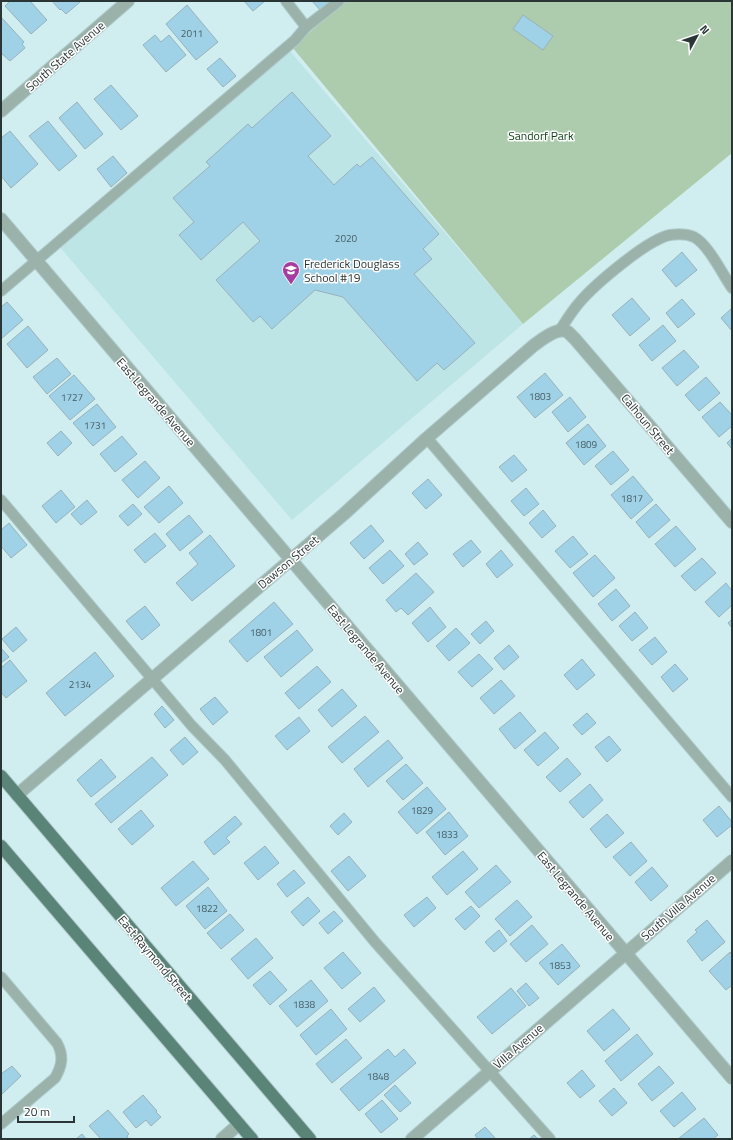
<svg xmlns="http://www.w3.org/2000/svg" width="733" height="1140" viewBox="0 0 733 1140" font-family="'Titillium Web',sans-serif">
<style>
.built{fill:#bde5e6}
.green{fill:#adccae}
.building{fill:#9fd2e7;stroke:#98b1bb}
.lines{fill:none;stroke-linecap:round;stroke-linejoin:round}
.service-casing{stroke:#afc9ca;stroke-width:12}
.minor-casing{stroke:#afc9ca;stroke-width:14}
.tertiary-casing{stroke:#afc9ca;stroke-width:14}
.primary-casing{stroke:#afc9ca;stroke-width:14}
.service{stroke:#9bb2aa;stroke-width:10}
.minor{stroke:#9bb2aa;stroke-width:12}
.tertiary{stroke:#9bb2aa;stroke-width:12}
.primary{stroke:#5a8477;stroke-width:12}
.labels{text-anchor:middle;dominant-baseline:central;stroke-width:3;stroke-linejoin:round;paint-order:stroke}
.number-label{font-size:10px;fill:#475c62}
.street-label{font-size:12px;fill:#2a3536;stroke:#fff}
.park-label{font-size:12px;fill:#0d4216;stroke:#fff}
.poi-label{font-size:12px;fill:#2a3536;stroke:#fff;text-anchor:start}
</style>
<rect width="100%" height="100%" fill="#d0eeef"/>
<!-- built -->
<path class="built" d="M289 50 523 324 292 520 59 246Z"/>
<!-- green -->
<path class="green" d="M346 1H732V153L523 324 292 47Z"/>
<!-- building -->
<g class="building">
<path d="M10 1H30L47 20 31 34 5 6Z"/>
<path d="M52 1H79L80 2 66 14 61 9 60 10Z"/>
<path d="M244 1H265L253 11Z"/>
<path d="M312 1H331L320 10Z"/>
<path d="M187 5 218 42 196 60 166 24Z"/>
<path d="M523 15 553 36 543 50 513 29Z"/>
<path d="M1 17 24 42 22 44 25 48 10 61 1 53Z"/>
<path d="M155 35 161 42 169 35 186 55 166 72 143 45Z"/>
<path d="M220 58 236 76 223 87 207 69Z"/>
<path d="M111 85 138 116 121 130 94 99Z"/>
<path d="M292 92 331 136 308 156 334 185 357 164 360 167 372 157 439 234 423 249 432 259 414 274 475 343 444 370 437 363 417 381 343 297 315 290 272 329 260 316 253 322 216 280 260 241 243 222 201 260 179 235 194 222 173 198 210 166 206 162 248 124 252 128Z"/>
<path d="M77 102 103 134 85 149 59 118Z"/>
<path d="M48 121 77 156 59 171 29 136Z"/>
<path d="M10 131 38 164 11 188 1 176V138Z"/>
<path d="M113 156 127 173 111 187 97 169Z"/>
<path d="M682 252 697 270 676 287 662 270Z"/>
<path d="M632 298 650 319 630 336 612 315Z"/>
<path d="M682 299 695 314 678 328 666 313Z"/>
<path d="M7 302 23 320 1 339V307Z"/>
<path d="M732 308V331L721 318Z"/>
<path d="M663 325 676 341 652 361 639 345Z"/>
<path d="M28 326 48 350 27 368 7 344Z"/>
<path d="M684 350 699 367 677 386 662 368Z"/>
<path d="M57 358 71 374 47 394 33 377Z"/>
<path d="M545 373 563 395 535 418 517 397Z"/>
<path d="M74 375 95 399 70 420 49 396Z"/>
<path d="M706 377 720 393 699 411 685 395Z"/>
<path d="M570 397 586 417 568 432 552 412Z"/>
<path d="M720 402 732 415V426L719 437 702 417Z"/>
<path d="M97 404 116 427 93 446 73 423Z"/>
<path d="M588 424 606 446 584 465 566 443Z"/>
<path d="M61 431 72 443 58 456 47 443Z"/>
<path d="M122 436 137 454 115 472 100 454Z"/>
<path d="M732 438V449L727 443Z"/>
<path d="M613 451 629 470 611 485 595 466Z"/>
<path d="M514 455 527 470 512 482 499 467Z"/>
<path d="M145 461 160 478 138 498 122 480Z"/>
<path d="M633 476 653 500 631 519 611 495Z"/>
<path d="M428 479 442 495 426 509 412 493Z"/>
<path d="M169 486 183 503 159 523 144 507Z"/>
<path d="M526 488 539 504 524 516 511 501Z"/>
<path d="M61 490 75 507 56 523 42 506Z"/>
<path d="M87 500 97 512 81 525 71 514Z"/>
<path d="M133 504 142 514 128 526 119 516Z"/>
<path d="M656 504 670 520 649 538 636 522Z"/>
<path d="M543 510 556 526 542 538 529 523Z"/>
<path d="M189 515 203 532 180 551 166 534Z"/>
<path d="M9 523 27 545 11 558 1 546V530Z"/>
<path d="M371 525 384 541 364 559 350 543Z"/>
<path d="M676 526 696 549 675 567 655 544Z"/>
<path d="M155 533 166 546 145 563 134 550Z"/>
<path d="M210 535 235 566 192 601 176 583 198 564 189 553Z"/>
<path d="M573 536 588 554 570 568 555 551Z"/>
<path d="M471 540 481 552 463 567 453 554Z"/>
<path d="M418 542 428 554 414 565 405 554Z"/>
<path d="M390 550 404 566 383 584 369 568Z"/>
<path d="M501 550 513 565 497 578 486 564Z"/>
<path d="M595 555 615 578 593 597 573 573Z"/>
<path d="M702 558 716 573 695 591 681 576Z"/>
<path d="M416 573 434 592 408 615 401 608 396 612 386 600Z"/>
<path d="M726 583 732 591V605L719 617 705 602Z"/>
<path d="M616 589 630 606 612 621 598 604Z"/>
<path d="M274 602 293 624 247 662 229 641Z"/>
<path d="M145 606 160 625 142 640 126 621Z"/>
<path d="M430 607 446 627 428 642 412 623Z"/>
<path d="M635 612 648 628 632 641 619 626Z"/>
<path d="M732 619V628L728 623Z"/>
<path d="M486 621 494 631 480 644 471 634Z"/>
<path d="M16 627 27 640 13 652 2 639Z"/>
<path d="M456 628 470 643 449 661 436 646Z"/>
<path d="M297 630 313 650 281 677 264 657Z"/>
<path d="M655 637 667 652 652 665 639 650Z"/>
<path d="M509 645 519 657 504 670 494 658Z"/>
<path d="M1 648 9 657 1 663Z"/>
<path d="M95 652 114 676 65 716 46 693Z"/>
<path d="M479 654 493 669 472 687 458 672Z"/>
<path d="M582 659 595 675 577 690 564 675Z"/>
<path d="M10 660 27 681 6 698 1 692V668Z"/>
<path d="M675 664 688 679 673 692 661 677Z"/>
<path d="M317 666 331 682 299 709 285 693Z"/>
<path d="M501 680 515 696 494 714 480 698Z"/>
<path d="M342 689 357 706 332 727 318 710Z"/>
<path d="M215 697 228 712 213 725 200 709Z"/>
<path d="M162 706 174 720 165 728 154 714Z"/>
<path d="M520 712 536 731 515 749 499 729Z"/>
<path d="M587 713 596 723 582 735 573 725Z"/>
<path d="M365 716 379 732 342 763 328 747Z"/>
<path d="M299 717 310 731 287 750 275 736Z"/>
<path d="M545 732 559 748 538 766 524 750Z"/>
<path d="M609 736 621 750 607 762 595 747Z"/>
<path d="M185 737 198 752 183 765 170 750Z"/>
<path d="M388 740 403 758 368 787 354 769Z"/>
<path d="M152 757 168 775 111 823 95 804Z"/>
<path d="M567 758 581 774 560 792 546 777Z"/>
<path d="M101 759 116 777 91 797 77 780Z"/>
<path d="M406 764 423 783 403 800 386 781Z"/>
<path d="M590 784 603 800 583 818 569 802Z"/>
<path d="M427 787 446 809 417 834 398 812Z"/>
<path d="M719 806 732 822V825L717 837 703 820Z"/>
<path d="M141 810 154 826 132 845 118 829Z"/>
<path d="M449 812 468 836 445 855 426 832Z"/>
<path d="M344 813 352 822 338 835 330 826Z"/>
<path d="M607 814 624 833 606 848 590 829Z"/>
<path d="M235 816 242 824 226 838 230 842 214 855 204 842Z"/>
<path d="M631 842 647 861 630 876 613 857Z"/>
<path d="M265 846 279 863 258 880 244 863Z"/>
<path d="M463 851 478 869 447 895 432 877Z"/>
<path d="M349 856 366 876 348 891 331 871Z"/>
<path d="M193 861 209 879 176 906 161 888Z"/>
<path d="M496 865 511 882 479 908 465 892Z"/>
<path d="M652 867 668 886 651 901 635 882Z"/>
<path d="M294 870 305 883 287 897 277 884Z"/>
<path d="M208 887 227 911 205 929 186 906Z"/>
<path d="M308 897 320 911 303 926 291 912Z"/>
<path d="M427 897 436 908 414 927 404 915Z"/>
<path d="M517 900 532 917 510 936 495 919Z"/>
<path d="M471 906 480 916 465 930 455 919Z"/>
<path d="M334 911 343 921 328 934 319 923Z"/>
<path d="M230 914 244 930 221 949 207 933Z"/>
<path d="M707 920 725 942 702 961 687 941 697 932 695 930Z"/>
<path d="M532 925 548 944 526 962 510 944Z"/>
<path d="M499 930 507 941 494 952 485 942Z"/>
<path d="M256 938 273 958 248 979 231 959Z"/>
<path d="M562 944 580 966 558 985 539 963Z"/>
<path d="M343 952 361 973 342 989 324 968Z"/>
<path d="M730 952 732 955V985L726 990 709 971Z"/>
<path d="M270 971 287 990 270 1005 253 985Z"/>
<path d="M311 980 328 1001 297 1027 279 1006Z"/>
<path d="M526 983 539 998 529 1006 517 991Z"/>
<path d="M374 987 385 1001 360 1022 348 1009Z"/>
<path d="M511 988 526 1006 492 1034 477 1017Z"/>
<path d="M331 1009 347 1029 316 1055 300 1035Z"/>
<path d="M613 1009 630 1029 604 1051 587 1031Z"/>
<path d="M637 1034 653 1054 621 1081 605 1061Z"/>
<path d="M346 1039 362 1058 332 1083 316 1064Z"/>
<path d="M388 1049 395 1057 404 1049 416 1063 359 1111 340 1089Z"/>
<path d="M12 1066 21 1076 1 1095V1074Z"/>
<path d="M659 1066 674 1083 652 1101 638 1084Z"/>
<path d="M582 1070 595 1086 580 1098 567 1083Z"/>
<path d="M395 1085 411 1103 400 1112 384 1095Z"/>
<path d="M614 1088 627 1103 612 1116 599 1101Z"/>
<path d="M682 1092 696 1109 674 1127 660 1111Z"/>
<path d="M143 1095 157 1111 156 1112 161 1117 151 1126 146 1120 136 1128 123 1112Z"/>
<path d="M382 1100 398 1119 381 1133 365 1114Z"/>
<path d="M108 1110 129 1134 127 1136 128 1138 127 1139H101L89 1126Z"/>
<path d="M704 1118 718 1135 713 1139H678Z"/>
<path d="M485 1127 496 1139H478L475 1135Z"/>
<path d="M82 1134 86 1139H76Z"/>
<path d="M534 1135 538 1139H529Z"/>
</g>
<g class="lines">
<defs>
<g id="service">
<path d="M286 1 306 27"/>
<path d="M1 291 295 40 306 27 339 1"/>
<path d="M560 330C566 321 572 311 579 303 594 285 648 239 670 235 677 234 687 234 694 237 708 244 723 275 732 288"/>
<path d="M427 438 732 797"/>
<path d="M1 500 192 726 225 760 375 942 550 1139"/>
<path d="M1 977 57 1043C64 1056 62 1066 55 1078L1 1124"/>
</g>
<g id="minor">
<path d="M1 219 732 1078"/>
<path d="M17 795 344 514 427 438 533 346C541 340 558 326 568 332 570 334 573 337 575 339L732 522"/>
<path d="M222 1139 239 1124"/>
<path d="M412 1139 732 861"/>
</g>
<path id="tertiary" d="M1 111 128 1"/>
<g id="primary">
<path d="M1 776 310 1139"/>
<path d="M1 846 252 1139"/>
</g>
</defs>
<!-- service casing -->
<use href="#service" class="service-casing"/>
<!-- minor casing -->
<use href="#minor" class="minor-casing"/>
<!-- tertiary casing -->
<use href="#tertiary" class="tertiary-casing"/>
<!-- primary casing -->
<use href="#primary" class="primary-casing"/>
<!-- service -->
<use href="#service" class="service"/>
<!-- minor -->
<use href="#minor" class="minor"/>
<!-- tertiary -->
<use href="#tertiary" class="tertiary"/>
<!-- primary -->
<use href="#primary" class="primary"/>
</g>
<!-- icons -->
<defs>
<symbol id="school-pin" viewBox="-11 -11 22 30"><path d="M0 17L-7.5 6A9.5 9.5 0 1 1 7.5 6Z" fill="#a53c9f" stroke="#fff"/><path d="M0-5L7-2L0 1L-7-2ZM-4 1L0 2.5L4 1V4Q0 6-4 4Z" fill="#fff"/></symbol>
</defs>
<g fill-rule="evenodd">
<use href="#school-pin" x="281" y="260" width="20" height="27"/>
</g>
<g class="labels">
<!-- number labels -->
<g class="number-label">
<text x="192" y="33">2011</text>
<text x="346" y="238">2020</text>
<text x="540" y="396">1803</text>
<text x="72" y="397">1727</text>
<text x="95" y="425">1731</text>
<text x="586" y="444">1809</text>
<text x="632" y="498">1817</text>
<text x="261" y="632">1801</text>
<text x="80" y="684">2134</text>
<text x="422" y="810">1829</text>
<text x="447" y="834">1833</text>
<text x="207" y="908">1822</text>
<text x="560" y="965">1853</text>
<text x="304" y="1004">1838</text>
<text x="378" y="1076">1848</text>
</g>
<!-- street labels -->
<g class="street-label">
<text transform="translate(65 56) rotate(-41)">South State Avenue</text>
<text transform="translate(156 402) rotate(49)">East Legrande Avenue</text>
<text transform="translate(648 424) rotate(50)">Calhoun Street</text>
<text transform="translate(288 562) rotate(-40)">Dawson Street</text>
<text transform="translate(366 649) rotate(50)">East Legrande Avenue</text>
<text transform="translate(576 896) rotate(50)">East Legrande Avenue</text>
<text transform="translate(678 907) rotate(-41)">South Villa Avenue</text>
<text transform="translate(155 958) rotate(50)">East Raymond Street</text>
<text transform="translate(518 1046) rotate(-41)">Villa Avenue</text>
</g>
<!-- park labels -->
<g class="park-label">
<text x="541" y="135">Sandorf Park</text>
</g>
<!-- poi labels -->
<g class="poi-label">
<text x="304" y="263">Frederick Douglass<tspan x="304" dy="14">School #19</tspan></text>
</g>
</g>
<!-- border -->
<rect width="733" height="1140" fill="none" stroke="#2a3536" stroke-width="4"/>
<!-- north arrow -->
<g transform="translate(697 36) rotate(50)" stroke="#ffffff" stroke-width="3" paint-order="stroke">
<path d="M0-3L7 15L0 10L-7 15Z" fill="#2a3536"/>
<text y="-6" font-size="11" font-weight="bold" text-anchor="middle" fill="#2a3536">N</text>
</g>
<!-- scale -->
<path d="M18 1116v6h56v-6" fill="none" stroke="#2a3536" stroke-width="2"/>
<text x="24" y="1116" font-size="12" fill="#2a3536" stroke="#ffffff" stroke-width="3" paint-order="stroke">20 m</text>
</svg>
